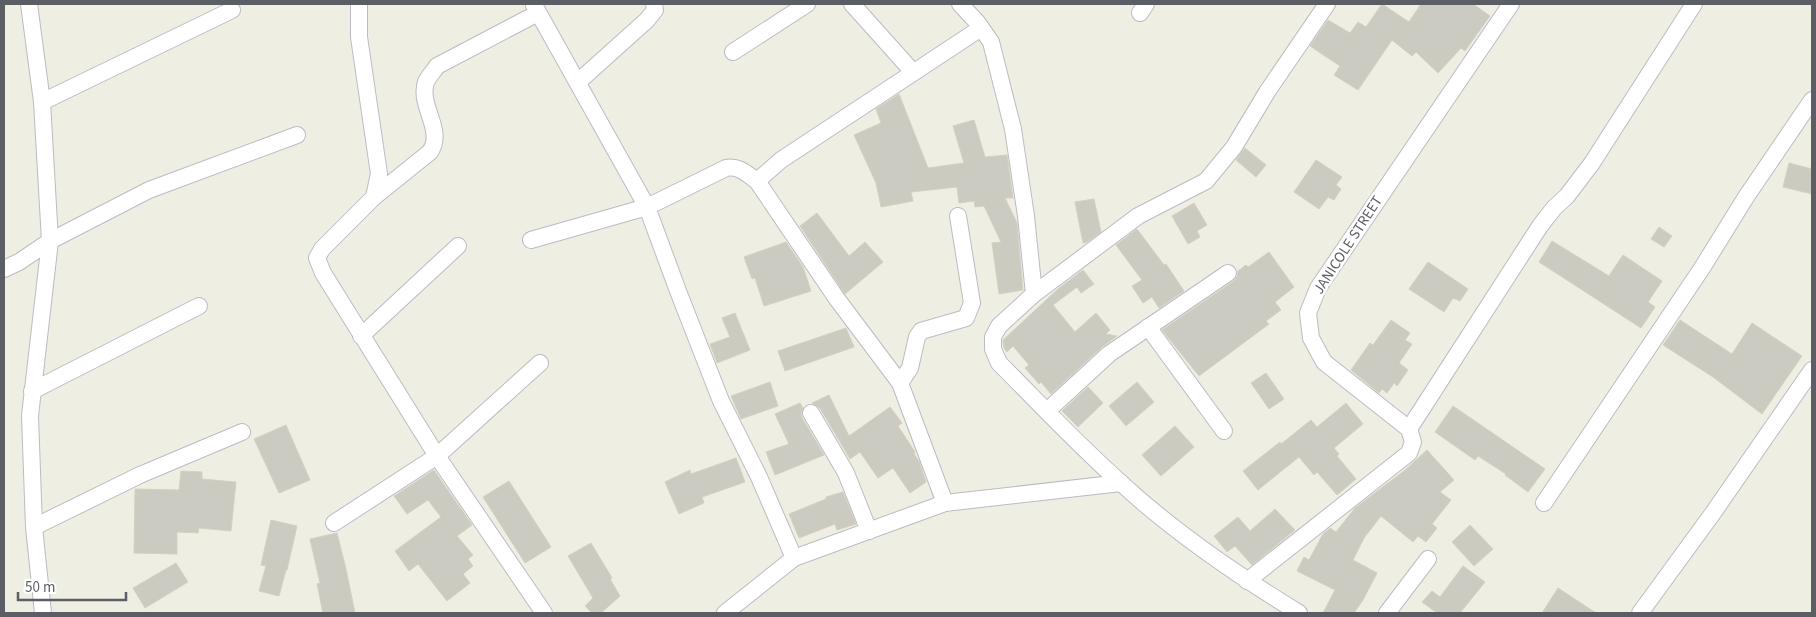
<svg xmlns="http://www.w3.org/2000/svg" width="1816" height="617" viewBox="0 0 1816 617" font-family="'Source Sans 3',sans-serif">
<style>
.building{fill:#cccbc2;stroke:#d5d1c0}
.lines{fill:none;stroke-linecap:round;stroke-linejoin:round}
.street-casing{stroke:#bbbcc3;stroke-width:18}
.street{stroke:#fff;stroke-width:16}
.labels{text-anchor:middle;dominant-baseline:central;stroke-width:5;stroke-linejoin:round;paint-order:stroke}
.street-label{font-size:15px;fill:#5b5e65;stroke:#fff}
</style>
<rect width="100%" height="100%" fill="#efeee3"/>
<!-- building -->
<g class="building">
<path d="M1382 4 1409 22 1421 4H1473L1490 16 1465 51 1461 48 1438 73 1416 52 1412 56 1392 40 1358 90 1334 75 1340 66 1310 46 1328 20 1350 33 1358 22 1366 27Z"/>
<path d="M899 94 928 168 964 163 953 126 974 120 985 157 1007 155 1013 198H1005L1017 223 1023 290 999 294 992 243 1001 242 984 206 975 207 974 201 959 203 957 187 911 192 913 201 881 207 876 183 854 135 881 123 876 109Z"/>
<path d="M1245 148 1266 165 1256 177 1236 160Z"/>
<path d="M1316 160 1342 177 1336 185 1341 189 1334 200 1328 197 1319 209 1294 192Z"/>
<path d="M1789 163 1812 169V194L1783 187Z"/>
<path d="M1094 199 1101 232 1087 242 1083 243 1075 202Z"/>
<path d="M1194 203 1207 225 1197 231 1200 237 1188 244 1172 216Z"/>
<path d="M817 213 849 256 865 242 883 262 845 294 800 226Z"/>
<path d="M1659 227 1672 236 1664 247 1651 239Z"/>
<path d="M1137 229 1164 265 1166 264 1184 291 1159 308 1152 297 1143 303 1132 286 1142 280 1116 245Z"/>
<path d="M1552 241 1609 276 1623 255 1662 281 1648 302 1655 307 1641 328 1539 262Z"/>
<path d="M786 242 803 267 811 291 764 306 755 278 752 279 744 257Z"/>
<path d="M1269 252 1294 287 1275 302 1281 310 1266 321 1269 324 1199 376 1162 330 1234 281 1237 277 1238 271 1246 265 1248 267Z"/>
<path d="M1428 262 1468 289 1460 301 1453 298 1444 312 1409 289Z"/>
<path d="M1083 270 1094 284 1081 293 1077 287 1053 305 1075 332 1096 313 1110 330 1106 334 1117 336 1102 347 1051 394 1041 382 1039 384 1025 368 1029 365 1013 346 1007 352 1004 348 1003 340 1059 288Z"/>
<path d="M735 313 750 350 717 363 710 344 730 337 722 318Z"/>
<path d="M1391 320 1410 333 1405 340 1412 344 1399 363 1408 370 1397 386 1394 383 1387 393 1382 389 1379 393 1351 370 1370 343 1373 345Z"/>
<path d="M1680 320 1732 354 1752 323 1802 356 1762 414 1713 377 1663 345Z"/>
<path d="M846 328 854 347 785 371 778 351Z"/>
<path d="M1266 373 1284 399 1269 409 1251 383Z"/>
<path d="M770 382 778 406 741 419 731 396Z"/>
<path d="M1137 382 1154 402 1126 426 1109 406Z"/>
<path d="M1088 387 1103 403 1078 427 1062 411Z"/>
<path d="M829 395 849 436 890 407 902 423 898 426 915 452 914 454 919 461 926 482 910 493 893 468 878 478 860 452 850 459 820 408 812 403Z"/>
<path d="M800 403 803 408 801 413 802 418 824 455 775 475 766 452 789 444 775 414Z"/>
<path d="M1346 403 1363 424 1334 448 1339 454 1337 456 1356 479 1337 495 1317 472 1314 475 1299 457 1258 490 1243 471 1280 442 1281 444 1311 420 1317 427Z"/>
<path d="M1453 406 1545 469 1528 492 1505 475 1506 474 1478 456 1475 460 1435 432Z"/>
<path d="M286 425 310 480 279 493 254 439Z"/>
<path d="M1175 426 1194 447 1161 476 1142 455Z"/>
<path d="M1427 450 1454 480 1440 492 1451 500 1432 524 1437 528 1426 542 1418 536 1413 542 1381 516 1364 538 1353 560 1377 573 1363 600 1354 613H1323L1335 590 1297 571 1304 557 1309 560 1323 534 1330 528 1336 532 1355 508 1404 471Z"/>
<path d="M736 458 745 482 702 497 704 503 679 514 665 482 690 470 691 474Z"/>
<path d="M434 470 472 525 457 536 473 555 468 559 473 566 463 574 470 583 447 601 418 564 409 571 395 551 441 517 428 500 407 514 394 496Z"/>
<path d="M181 471 202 472V479L236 482 231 531 199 528 198 533 177 532V554L134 553 135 489 179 490Z"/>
<path d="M509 481 551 547 525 563 483 497Z"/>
<path d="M843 492 856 524 837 530 835 524 799 538 789 514 826 499V497Z"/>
<path d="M1275 509 1295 530 1252 565 1235 546 1227 552 1214 536 1238 517 1250 531Z"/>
<path d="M271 520 297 526 287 570H286L279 596 259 591 266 566 261 565Z"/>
<path d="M1470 525 1493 549 1474 566 1452 542Z"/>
<path d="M337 533 346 569 355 613H323L317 584 320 583 310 539Z"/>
<path d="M591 543 612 578 610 579 620 596 601 613H592L585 606 593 598 568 556Z"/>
<path d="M176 563 188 582 145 608 133 588Z"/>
<path d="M1463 566 1485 582 1460 613H1437L1422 602 1432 591 1440 597Z"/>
<path d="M1558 588 1596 613H1542Z"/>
</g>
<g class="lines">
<defs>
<g id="street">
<path d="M29 4 42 102 50 241 30 416 34 527 43 613"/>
<path d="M359 4V37L379 174 374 197"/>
<path d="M852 4 913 72"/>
<path d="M960 4 977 22 991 42 1013 129 1026 216 1034 294"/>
<path d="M534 5 647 207 678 291 721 401 759 477 794 558"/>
<path d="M538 13 437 66C434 71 428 77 426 82 418 106 445 130 430 152L374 197 322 249 317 258 323 273 437 456 544 613"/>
<path d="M1140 13 1146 4"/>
<path d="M733 52 807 4"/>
<path d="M578 82 647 20 655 10 654 4"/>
<path d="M42 102 232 10"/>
<path d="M757 181 781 160 981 28"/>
<path d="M531 240 647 207 726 168C738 165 747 174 757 181L837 299 900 383 945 503"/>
<path d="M4 269 19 262 50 241 149 190 297 135"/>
<path d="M1148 327 1224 431"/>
<path d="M361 336 458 246"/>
<path d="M900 383 910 368 917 337 921 331 966 318 972 303 958 216"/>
<path d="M32 391 199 306"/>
<path d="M1047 411 1109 354 1228 273"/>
<path d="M811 413 846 473 869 531"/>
<path d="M1409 429 1540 226 1554 208 1567 196 1592 163 1694 4"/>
<path d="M1544 503 1702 268 1746 197 1812 100"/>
<path d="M334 523 437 456 540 363"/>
<path d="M34 527 140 475 242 432"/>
<path d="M1247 581 1409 453 1413 442 1409 429 1324 362 1311 338 1308 313 1318 288 1511 4"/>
<path d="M725 613 794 558 945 503 1121 483"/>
<path d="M1299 613C1237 575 1175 533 1121 483 1078 445 1039 403 999 363L993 349V337L999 326 1034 294 1138 216 1206 181 1234 147 1267 92 1327 4"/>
<path d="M1387 613 1428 559"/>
<path d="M1640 613 1713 513 1812 370"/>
</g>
</defs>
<!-- street casing -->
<use href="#street" class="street-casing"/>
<!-- street -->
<use href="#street" class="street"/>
</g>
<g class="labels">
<!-- street labels -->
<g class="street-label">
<text transform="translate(1348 245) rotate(-57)">JANICOLE STREET</text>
</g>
</g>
<!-- border -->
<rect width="1816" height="617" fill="none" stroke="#5b5e65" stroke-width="10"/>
<!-- scale -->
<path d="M18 592v8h108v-8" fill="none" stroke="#5b5e65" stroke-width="2.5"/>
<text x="25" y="592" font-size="15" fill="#5b5e65" stroke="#ffffff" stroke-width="4" paint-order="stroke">50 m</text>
</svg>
